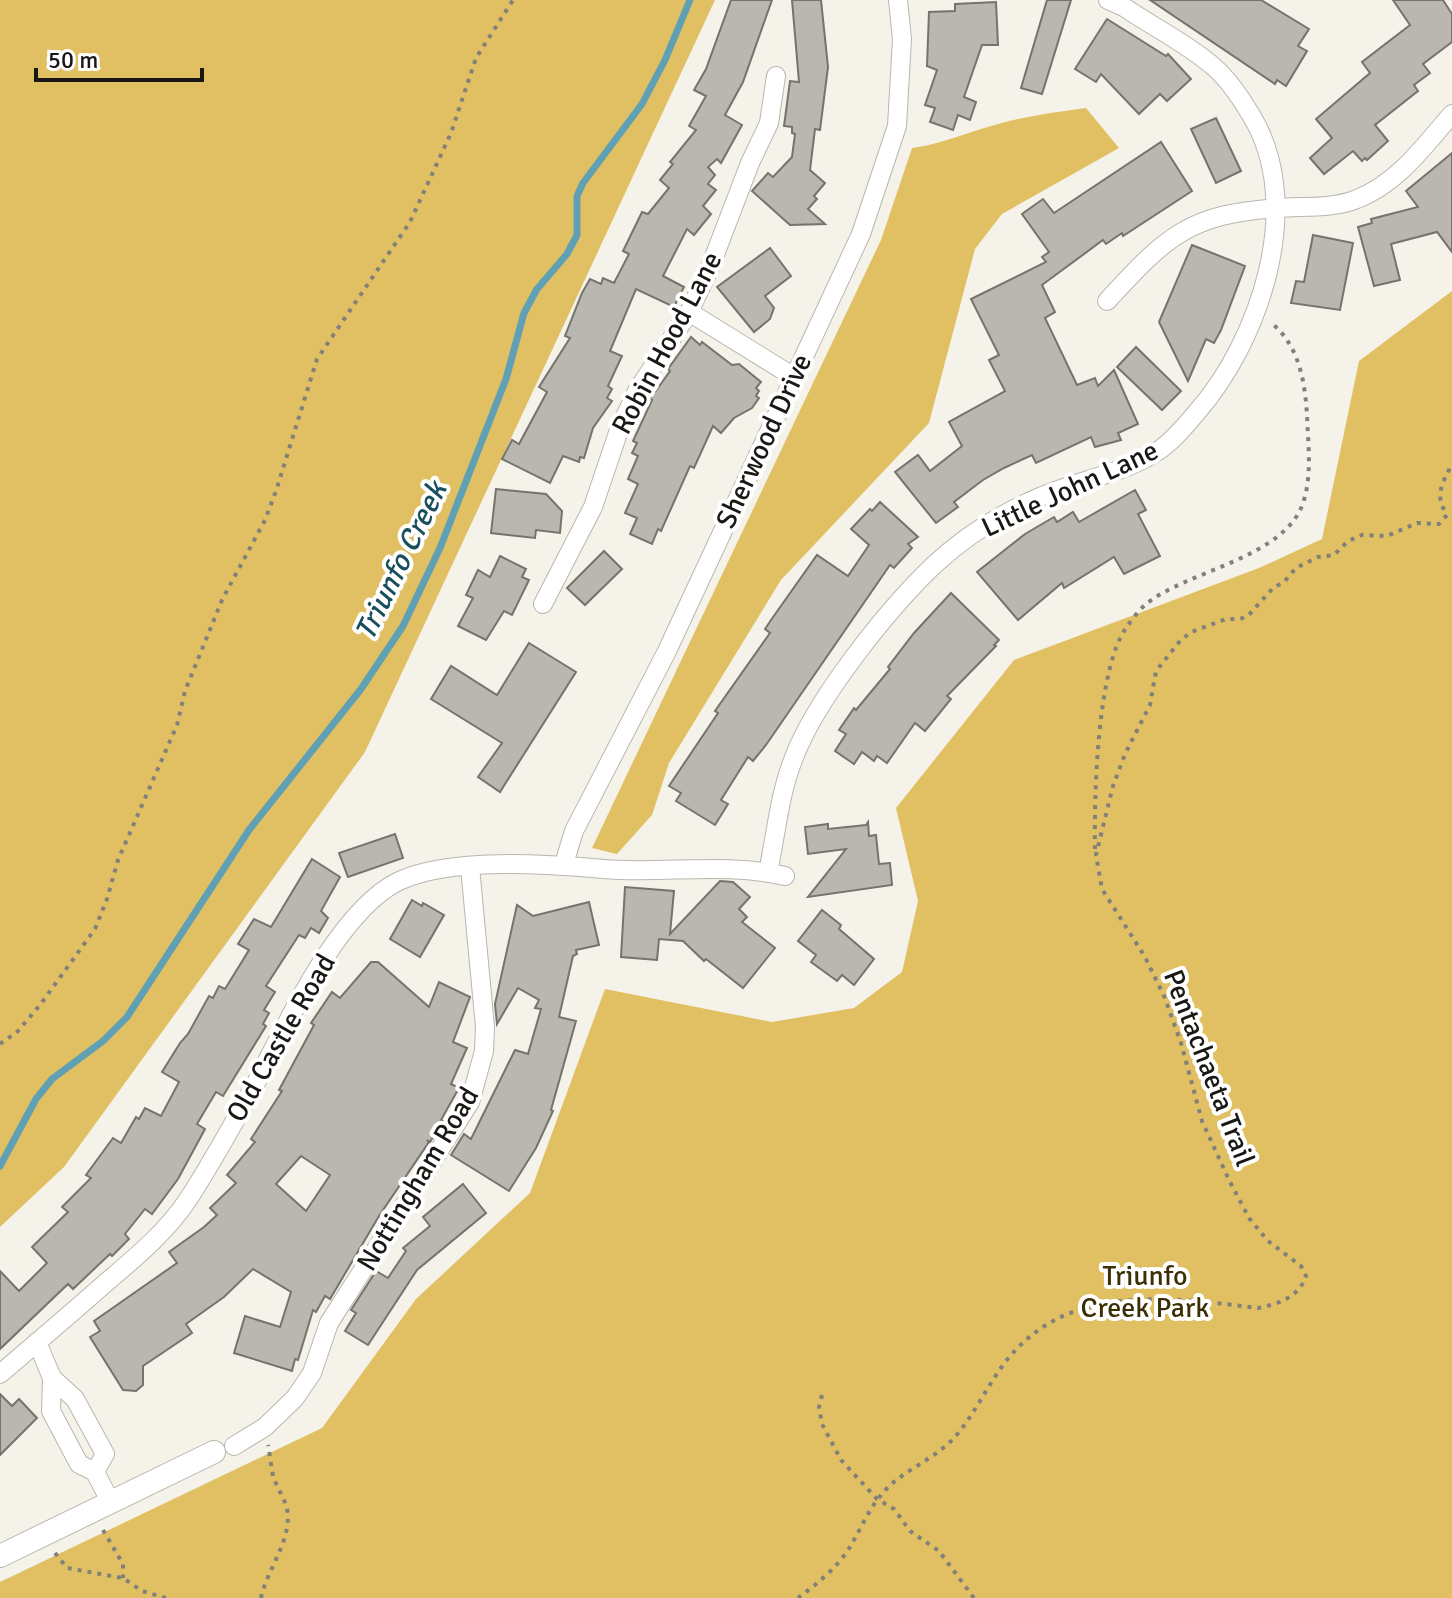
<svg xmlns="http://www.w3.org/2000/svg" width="1452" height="1598" viewBox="0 0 1452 1598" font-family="Signika,sans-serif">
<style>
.green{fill:#e0c063}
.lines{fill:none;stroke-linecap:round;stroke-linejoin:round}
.stream{stroke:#60a0b4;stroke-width:7}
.building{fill:#b9b7af;stroke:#76736c;stroke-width:2;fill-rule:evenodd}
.minor-casing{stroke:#b9b6ae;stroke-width:20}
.tertiary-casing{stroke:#b9b6ae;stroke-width:24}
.path{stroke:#82807a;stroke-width:4;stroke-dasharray:4 6;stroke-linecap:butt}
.minor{stroke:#fff;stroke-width:18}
.tertiary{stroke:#fff;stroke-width:22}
.labels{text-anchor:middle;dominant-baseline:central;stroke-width:8;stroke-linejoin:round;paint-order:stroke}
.street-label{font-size:28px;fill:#191815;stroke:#fff}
.park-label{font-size:28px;fill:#3c2f04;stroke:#fff}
.water-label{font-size:30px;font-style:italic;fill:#194e5d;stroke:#fff}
</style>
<rect width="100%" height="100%" fill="#f5f2ea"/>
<!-- green -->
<g class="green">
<path d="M0 0H715L365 752 64 1167 0 1227Z"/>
<path d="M1086 108 1119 148 1002 214 975 249 929 423 781 580 669 763 652 815 617 854 592 848 881 240 912 148C942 144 968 132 998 124 1027 116 1056 112 1086 108Z"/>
<path d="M1452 291V1598H0V1582L322 1428 416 1299 530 1193 605 989 772 1022 854 1008 902 972 918 901 896 808 1014 660 1259 568 1322 539 1359 361Z"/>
</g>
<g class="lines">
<!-- stream -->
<path class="stream" d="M0 1166 36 1099 52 1079 103 1041 127 1017 249 830 361 689 403 626 440 548 506 379 524 313 537 289 567 254 577 235V196L583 183 642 104 665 60 690 0"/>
</g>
<!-- building -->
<g class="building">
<path d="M731 0H772L743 82 725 115 742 125 721 163 717 159 708 167 715 175 708 184 716 190 703 206 711 214 694 235 687 229 663 276 684 287 674 307 636 289 610 351 622 356 608 386 612 389 607 398 612 401 593 428 584 458 580 457 579 462 563 456 550 483 502 459 512 440 519 444 547 392 539 387 570 338 565 336 582 293 590 279 601 284 603 278 614 283 629 254 623 251 642 212 648 214 669 188 660 180 673 164 670 162 696 130 689 126 706 96 694 90 706 69Z"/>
<path d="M792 0H821L828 67 820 130 815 129 810 170 825 183 814 196 817 199 808 209 825 224 790 225 752 191 768 173 773 177 792 157 795 134 792 133V127L784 126 790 81 799 82Z"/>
<path d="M1047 0H1071L1042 94 1021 88Z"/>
<path d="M1150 0H1261L1309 29 1298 46 1307 51 1286 86 1277 80 1275 84Z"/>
<path d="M1393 0H1443L1452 14V42L1423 64 1430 73 1414 85 1418 91 1375 125 1388 141 1367 160 1365 158 1362 161 1353 151 1324 174 1310 158 1332 138 1316 119 1370 73 1362 62 1410 25Z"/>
<path d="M996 2 998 45H982L964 97 976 102 970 120 958 115 953 130 930 122 935 108 925 105 937 70 927 66 929 12 955 11V4Z"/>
<path d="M1107 19 1166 56 1168 54 1191 79 1167 101 1160 94 1139 114 1101 74 1096 82 1075 69Z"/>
<path d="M1216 118 1241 171 1216 183 1191 129Z"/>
<path d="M1161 142 1192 191 1123 236 1122 233 1106 244 1103 240 1042 285 1055 312 1045 318 1077 385 1095 378 1098 386 1114 370 1138 424 1118 433 1121 440 1095 447 1091 437 1036 463 1032 455 1004 468 983 480 954 502 958 507 936 523 895 472 918 455 930 471 962 446 949 422 1005 391 989 360 999 355 971 299 1046 262 1042 257 1049 252 1022 214 1043 199 1054 213Z"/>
<path d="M1452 153V252L1437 232 1391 244 1400 280 1374 286 1358 227 1372 223 1371 219 1418 207 1406 191Z"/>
<path d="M1313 235 1353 243 1340 310 1291 303 1296 281 1304 282Z"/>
<path d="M1192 245 1245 266 1221 330 1214 343 1206 339 1188 381 1159 322Z"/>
<path d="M770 248 791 276 765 296 774 308 770 319 754 332 717 287Z"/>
<path d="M691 337 700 345 702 342 732 365 739 364 761 382 756 388 759 391 756 396 759 398 752 408 734 418 721 433 713 426 694 468 690 466 661 531 658 529 652 544 630 534 637 518 625 513 638 484 628 479 638 456 632 453 637 443 633 441 652 400 650 399 670 371 668 369Z"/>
<path d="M1136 347 1181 391 1162 410 1117 367Z"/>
<path d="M496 489 546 494 562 511 560 533 536 530 535 538 491 533Z"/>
<path d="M1135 490 1146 510 1138 514 1160 556 1124 574 1114 557 1064 588 1062 583 1018 620 977 572 1025 534 1054 517 1057 522 1073 512 1079 522Z"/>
<path d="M880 502 918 537 908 544 912 548 894 568 890 565 766 745 753 761 748 757 721 800 728 804 715 825 676 801 681 793 669 786 718 713 715 711 770 633 765 629 771 620 817 555 848 576 869 545 851 529 870 509 872 511Z"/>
<path d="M604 551 622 569 585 605 567 588Z"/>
<path d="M500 556 526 569 522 577 529 580 512 615 504 611 486 640 458 626 473 598 466 595 478 570 490 577Z"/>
<path d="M951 593 999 640 994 645 996 646 947 696 951 699 925 731 915 723 887 763 877 756 874 761 862 752 854 764 835 751 846 734 839 730 854 708 856 710 890 669 888 667 914 633Z"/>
<path d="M529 643 576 672 500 792 478 777 502 743 431 699 451 666 497 695Z"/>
<path d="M868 822 869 836 876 835 879 864 890 863 892 885 808 897 846 849 808 854 805 827 828 824V829L866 825Z"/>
<path d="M395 834 403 858 348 877 339 853Z"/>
<path d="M312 859 340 877 321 911 328 918 319 933 311 928 305 938 299 935 266 986 275 992 264 1010 269 1013 263 1024 266 1026 223 1096 216 1092 197 1124 205 1129 178 1179 152 1214 145 1209 125 1234 129 1239 112 1256 110 1254 73 1289 68 1284 0 1349V1271L19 1291 47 1263 32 1247 68 1212 62 1207 91 1178 86 1175 113 1138 121 1143 136 1117 139 1119 145 1108 161 1116 179 1082 162 1072 180 1043 188 1034 209 996 213 998 219 986 225 989 249 950 238 944 254 919 271 927Z"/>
<path d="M720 881 733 882 750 897 739 909 747 917 742 922 775 948 743 988 706 959 704 961 683 941 659 939 657 960 621 957 625 887 674 891 670 934Z"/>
<path d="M412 900 422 906 423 903 444 915 420 957 390 939Z"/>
<path d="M589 902 599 945 576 950 577 954 573 956 559 1017 576 1021 551 1110 553 1111 536 1148 509 1191 451 1155 464 1134 471 1139 515 1050 528 1054 541 1009 535 1008 539 1000 518 988 497 1024 495 1004 517 905 533 916Z"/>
<path d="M822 910 841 925 839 929 874 959 854 985 842 975 837 981 811 962 816 955 798 941Z"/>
<path d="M371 962H378L429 1007 439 982 470 997 453 1042 467 1048 451 1084 459 1088 441 1120 443 1121 430 1142 427 1140 429 1142 379 1216 330 1299 325 1296 316 1312 313 1310 298 1360 295 1359 292 1371 234 1353 245 1316 280 1327 291 1292 253 1269 224 1297 186 1324 192 1333 143 1366V1385L136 1391 123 1390 90 1337 100 1331 94 1321 177 1263 169 1252 204 1227 217 1215 210 1208 236 1183 227 1175 255 1142 251 1139 282 1091 279 1090 314 1025 311 1023 332 992 340 998ZM301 1156 330 1175 306 1211 276 1184Z"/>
<path d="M463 1184 486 1213 417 1270 368 1345 345 1331 356 1313 351 1310 376 1271 388 1278 406 1251 403 1248 430 1226 423 1217Z"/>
<path d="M0 1394 12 1406 19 1399 37 1418 0 1455Z"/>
</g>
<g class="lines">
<defs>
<g id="minor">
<path d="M1107 301C1166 237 1188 214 1278 208 1303 206 1333 209 1357 199 1398 183 1424 146 1452 114"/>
<path d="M689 312 794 377"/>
<path d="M543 604 593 507 620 427 637 391 689 312 709 270 750 163 769 123 776 76"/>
<path d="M564 864 574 831 667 651 861 234 897 126 902 39 898 0"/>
<path d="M768 872C776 835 779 796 793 760 815 700 887 610 934 565 964 537 1002 513 1040 497 1078 480 1123 474 1158 451 1173 441 1186 425 1197 412 1260 340 1306 204 1251 115 1242 100 1228 79 1214 67 1188 44 1153 27 1124 7L1108 0"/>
<path d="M37 1342 52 1378 51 1411 79 1464 95 1472 110 1501"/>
<path d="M0 1374C34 1345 68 1316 101 1287 131 1261 164 1235 187 1201 212 1163 235 1121 257 1081 287 1023 339 910 399 881 451 857 547 864 603 869 663 874 725 862 785 876"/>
<path d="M52 1378 75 1399 105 1454 95 1472"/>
<path d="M234 1446 265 1427 295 1398 312 1373 329 1323 470 1102 484 1051 485 1027 470 867"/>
</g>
<path id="tertiary" d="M0 1556 214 1452"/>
</defs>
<!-- minor casing -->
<use href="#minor" class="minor-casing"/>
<!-- tertiary casing -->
<use href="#tertiary" class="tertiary-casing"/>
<!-- path -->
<g class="path">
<path d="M1095 849C1094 798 1097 669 1126 628 1131 621 1138 611 1145 605 1186 570 1287 559 1304 500 1312 473 1308 443 1307 415 1305 382 1299 344 1270 322"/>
<path d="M0 1044 18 1031 40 1005 95 929 107 899 118 860 177 725 185 691 222 600 265 520 276 491 317 359 410 222 451 133 476 58 513 0"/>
<path d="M822 1395 819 1407 822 1424 841 1460 877 1499 894 1509 910 1531 939 1551 974 1598"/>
<path d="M103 1530 123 1564V1578"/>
<path d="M55 1553 67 1568 123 1578 142 1591 166 1598"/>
<path d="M261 1598C267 1570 288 1546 288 1516 287 1500 278 1491 273 1476 271 1466 270 1455 268 1445"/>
<path d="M798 1598C816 1585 838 1567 850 1547 860 1530 868 1511 881 1495 899 1472 932 1461 953 1439 976 1414 989 1380 1012 1354 1075 1282 1175 1298 1258 1308 1279 1304 1299 1297 1306 1276L1301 1266 1268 1241 1249 1218 1229 1180 1202 1121 1181 1043 1164 996 1145 957 1102 889 1096 855 1113 786 1125 754 1150 705 1156 671 1180 641 1191 632 1226 619H1240L1248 616 1273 588 1284 582 1296 568 1318 557 1334 555 1348 541 1362 535 1387 536 1417 523 1439 524 1447 515C1434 495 1442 484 1452 464"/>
</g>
<!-- minor -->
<use href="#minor" class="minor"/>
<!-- tertiary -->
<use href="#tertiary" class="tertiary"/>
</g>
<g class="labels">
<!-- street labels -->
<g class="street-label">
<text transform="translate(667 343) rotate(-62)">Robin Hood Lane</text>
<text transform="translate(764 441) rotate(-65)">Sherwood Drive</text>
<text transform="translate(1070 489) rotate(-25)">Little John Lane</text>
<text transform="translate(281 1038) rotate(-60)">Old Castle Road</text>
<text transform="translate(1209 1068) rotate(69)">Pentachaeta Trail</text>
<text transform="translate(418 1179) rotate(-59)">Nottingham Road</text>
</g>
<!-- park labels -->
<g class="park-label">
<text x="1145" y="1276">Triunfo<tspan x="1145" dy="32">Creek Park</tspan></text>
</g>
<!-- water labels -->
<g class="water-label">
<text transform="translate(401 561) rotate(-64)">Triunfo Creek</text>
</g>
</g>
<!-- scale -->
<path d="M36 68v12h166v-12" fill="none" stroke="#191815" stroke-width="4"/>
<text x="48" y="68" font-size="24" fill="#191815" stroke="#ffffff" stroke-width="6" paint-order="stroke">50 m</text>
</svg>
